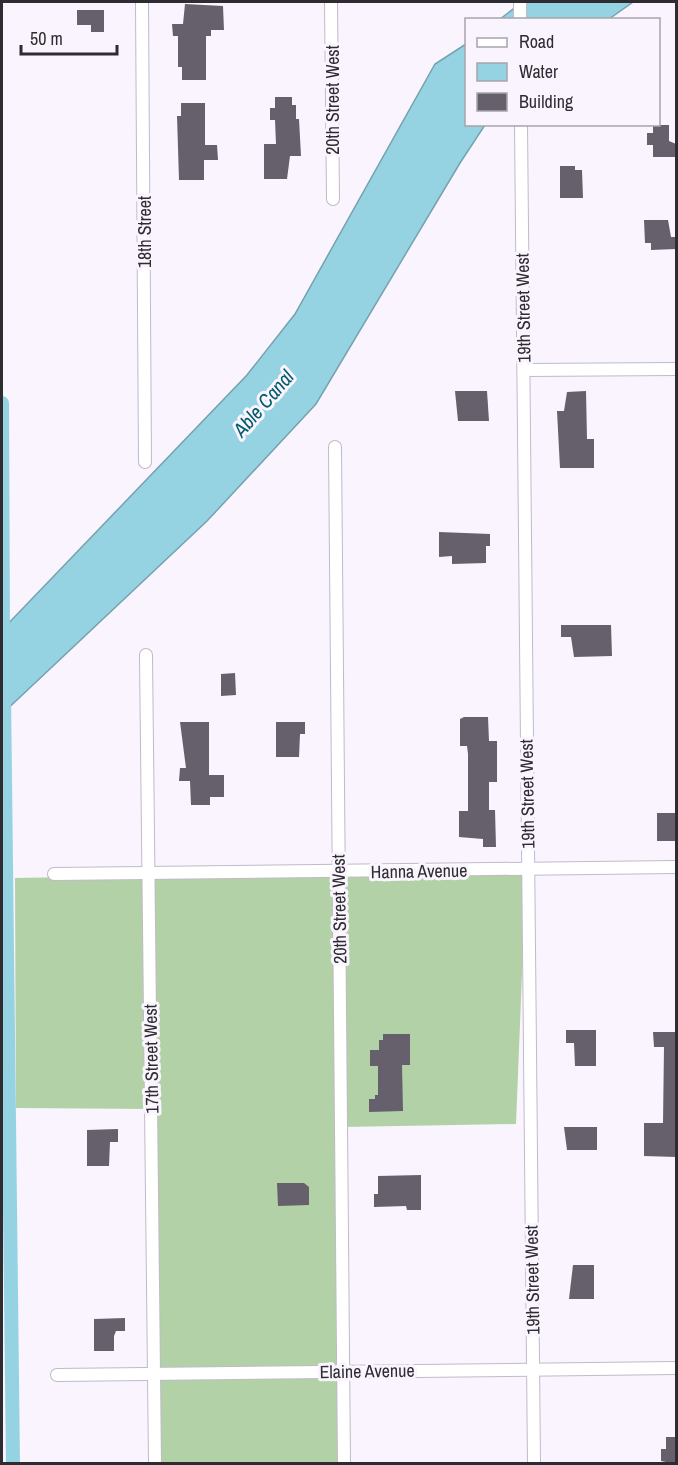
<svg xmlns="http://www.w3.org/2000/svg" width="678" height="1465" viewBox="0 0 678 1465" font-family="'Archivo Narrow',sans-serif">
<style>
.forest{fill:#b3d1a6}
.water{fill:#95d3e3;stroke:#76a1ae;stroke-width:1.5}
.lines{fill:none;stroke-linecap:round;stroke-linejoin:round}
.canal{stroke:#95d3e3;stroke-width:14}
.building{fill:#665f6c}
.minor-casing{stroke:#c1bac9;stroke-width:14}
.minor{stroke:#fff;stroke-width:12}
.labels{text-anchor:middle;dominant-baseline:central;stroke-width:6;stroke-linejoin:round;paint-order:stroke}
.street-label{font-size:18px;fill:#2e2b31;stroke:#f9f4fd}
.water-label{font-size:20px;font-style:italic;fill:#005b6b;stroke:#f9f4fd}
</style>
<rect width="100%" height="100%" fill="#f9f4fd"/>
<!-- forest -->
<path class="forest" d="M246 874H526L516 1124 343 1127 338 1463H151L152 1109 16 1108 15 878Z"/>
<!-- water -->
<g class="water">
<path d="M522 2H633L609 19 499 20Z"/>
<path d="M466 44V124L485 125 460 163 316 404 207 521 2 714V630L247 375 295 314 435 64Z"/>
</g>
<g class="lines">
<!-- canal -->
<g class="canal">
<path d="M2 403 3 647"/>
<path d="M4 693 13 1464"/>
</g>
</g>
<!-- building -->
<g class="building">
<path d="M185 4 223 6 224 30H211V36H206V80H182V67H178V36H173L172 24H183Z"/>
<path d="M77 10H104V32H91V25H77Z"/>
<path d="M275 97H292V105H296V119H299L301 156H290L287 179H264V144H276L275 120H270V108H275Z"/>
<path d="M181 103H205V145H217L218 160H204V180H179L177 116H181Z"/>
<path d="M653 125H669V141L676 144V157H653V145H647V133H653Z"/>
<path d="M560 166H575V170H582L583 198H560Z"/>
<path d="M644 220H668L671 237H676V249L651 250V243H645Z"/>
<path d="M455 391H487L489 421H458Z"/>
<path d="M586 391 587 439H594V468H560L557 411H564L567 392Z"/>
<path d="M439 532 490 534V546H486V563L452 564V556L439 557Z"/>
<path d="M561 625H611L612 656 574 657 571 637H561Z"/>
<path d="M235 673 236 695 221 696V674Z"/>
<path d="M464 717H488L489 741H497V782H489V810H495L496 847H483V839L459 837V811H468V754L467 746H460V719Z"/>
<path d="M180 722H209V775H224V797H210V805H191L190 781H179L180 768H186Z"/>
<path d="M276 722H305V734H300L299 757H276Z"/>
<rect x="657" y="813" width="19" height="28"/>
<path d="M566 1030H596V1066H575L574 1043H566Z"/>
<path d="M653 1032H676V1157L644 1156V1123H663L664 1047H654Z"/>
<path d="M383 1034H410V1065H402L403 1111 369 1112V1099H375V1095H378V1066H370V1050H379V1040H383Z"/>
<path d="M564 1127H597V1150H567Z"/>
<path d="M118 1129V1142H110L109 1166H87V1130Z"/>
<path d="M421 1175V1210H407L406 1206 374 1207V1194H378V1176Z"/>
<path d="M277 1183H304L309 1187V1205L278 1206Z"/>
<path d="M573 1265H594V1299H569Z"/>
<path d="M125 1318V1331H116L114 1336V1351H94V1319Z"/>
<path d="M666 1437H676V1464L661 1461V1449H666Z"/>
</g>
<g class="lines">
<defs>
<g id="minor">
<path d="M142 2 145 462"/>
<path d="M331 2 333 199"/>
<path d="M520 2V20"/>
<path d="M521 124 534 1464"/>
<path d="M524 370 676 369"/>
<path d="M335 447 344 1464"/>
<path d="M146 655 155 1464"/>
<path d="M54 874 676 867"/>
<path d="M57 1375 676 1368"/>
</g>
</defs>
<!-- minor casing -->
<use href="#minor" class="minor-casing"/>
<!-- minor -->
<use href="#minor" class="minor"/>
</g>
<g class="labels">
<!-- street labels -->
<g class="street-label">
<text transform="translate(332 100) rotate(-90)">20th Street West</text>
<text transform="translate(144 232) rotate(-90)">18th Street</text>
<text transform="translate(523 308) rotate(-91)">19th Street West</text>
<text transform="translate(527 794) rotate(-91)">19th Street West</text>
<text transform="translate(419 871) rotate(-1)">Hanna Avenue</text>
<text transform="translate(339 909) rotate(-91)">20th Street West</text>
<text transform="translate(151 1059) rotate(-91)">17th Street West</text>
<text transform="translate(532 1280) rotate(-91)">19th Street West</text>
<text transform="translate(367 1371) rotate(-1)">Elaine Avenue</text>
</g>
<!-- water labels -->
<g class="water-label">
<text transform="translate(263 403) rotate(-49)">Able Canal</text>
</g>
</g>
<!-- border -->
<rect width="678" height="1465" fill="none" stroke="#2e2b31" stroke-width="6"/>
<!-- legend -->
<rect x="465" y="18" width="195" height="108" fill="#f9f4fd" stroke="#a8a4ab" stroke-width="1.5"/>
<rect x="477" y="38" width="30" height="9" fill="#ffffff" stroke="#a8a4ab" stroke-width="1.5"/>
<text x="519" y="48" font-size="18" fill="#2e2b31">Road</text>
<rect x="477" y="63" width="30" height="18" fill="#95d3e3" stroke="#a8a4ab" stroke-width="1.5"/>
<text x="519" y="78" font-size="18" fill="#2e2b31">Water</text>
<rect x="477" y="93" width="30" height="18" fill="#665f6c" stroke="#a8a4ab" stroke-width="1.5"/>
<text x="519" y="108" font-size="18" fill="#2e2b31">Building</text>
<!-- scale -->
<path d="M21 45v9h96v-9" fill="none" stroke="#2e2b31" stroke-width="3"/>
<text x="30" y="45" font-size="18" fill="#2e2b31" stroke="#f9f4fd" stroke-width="4.5" paint-order="stroke">50 m</text>
</svg>
